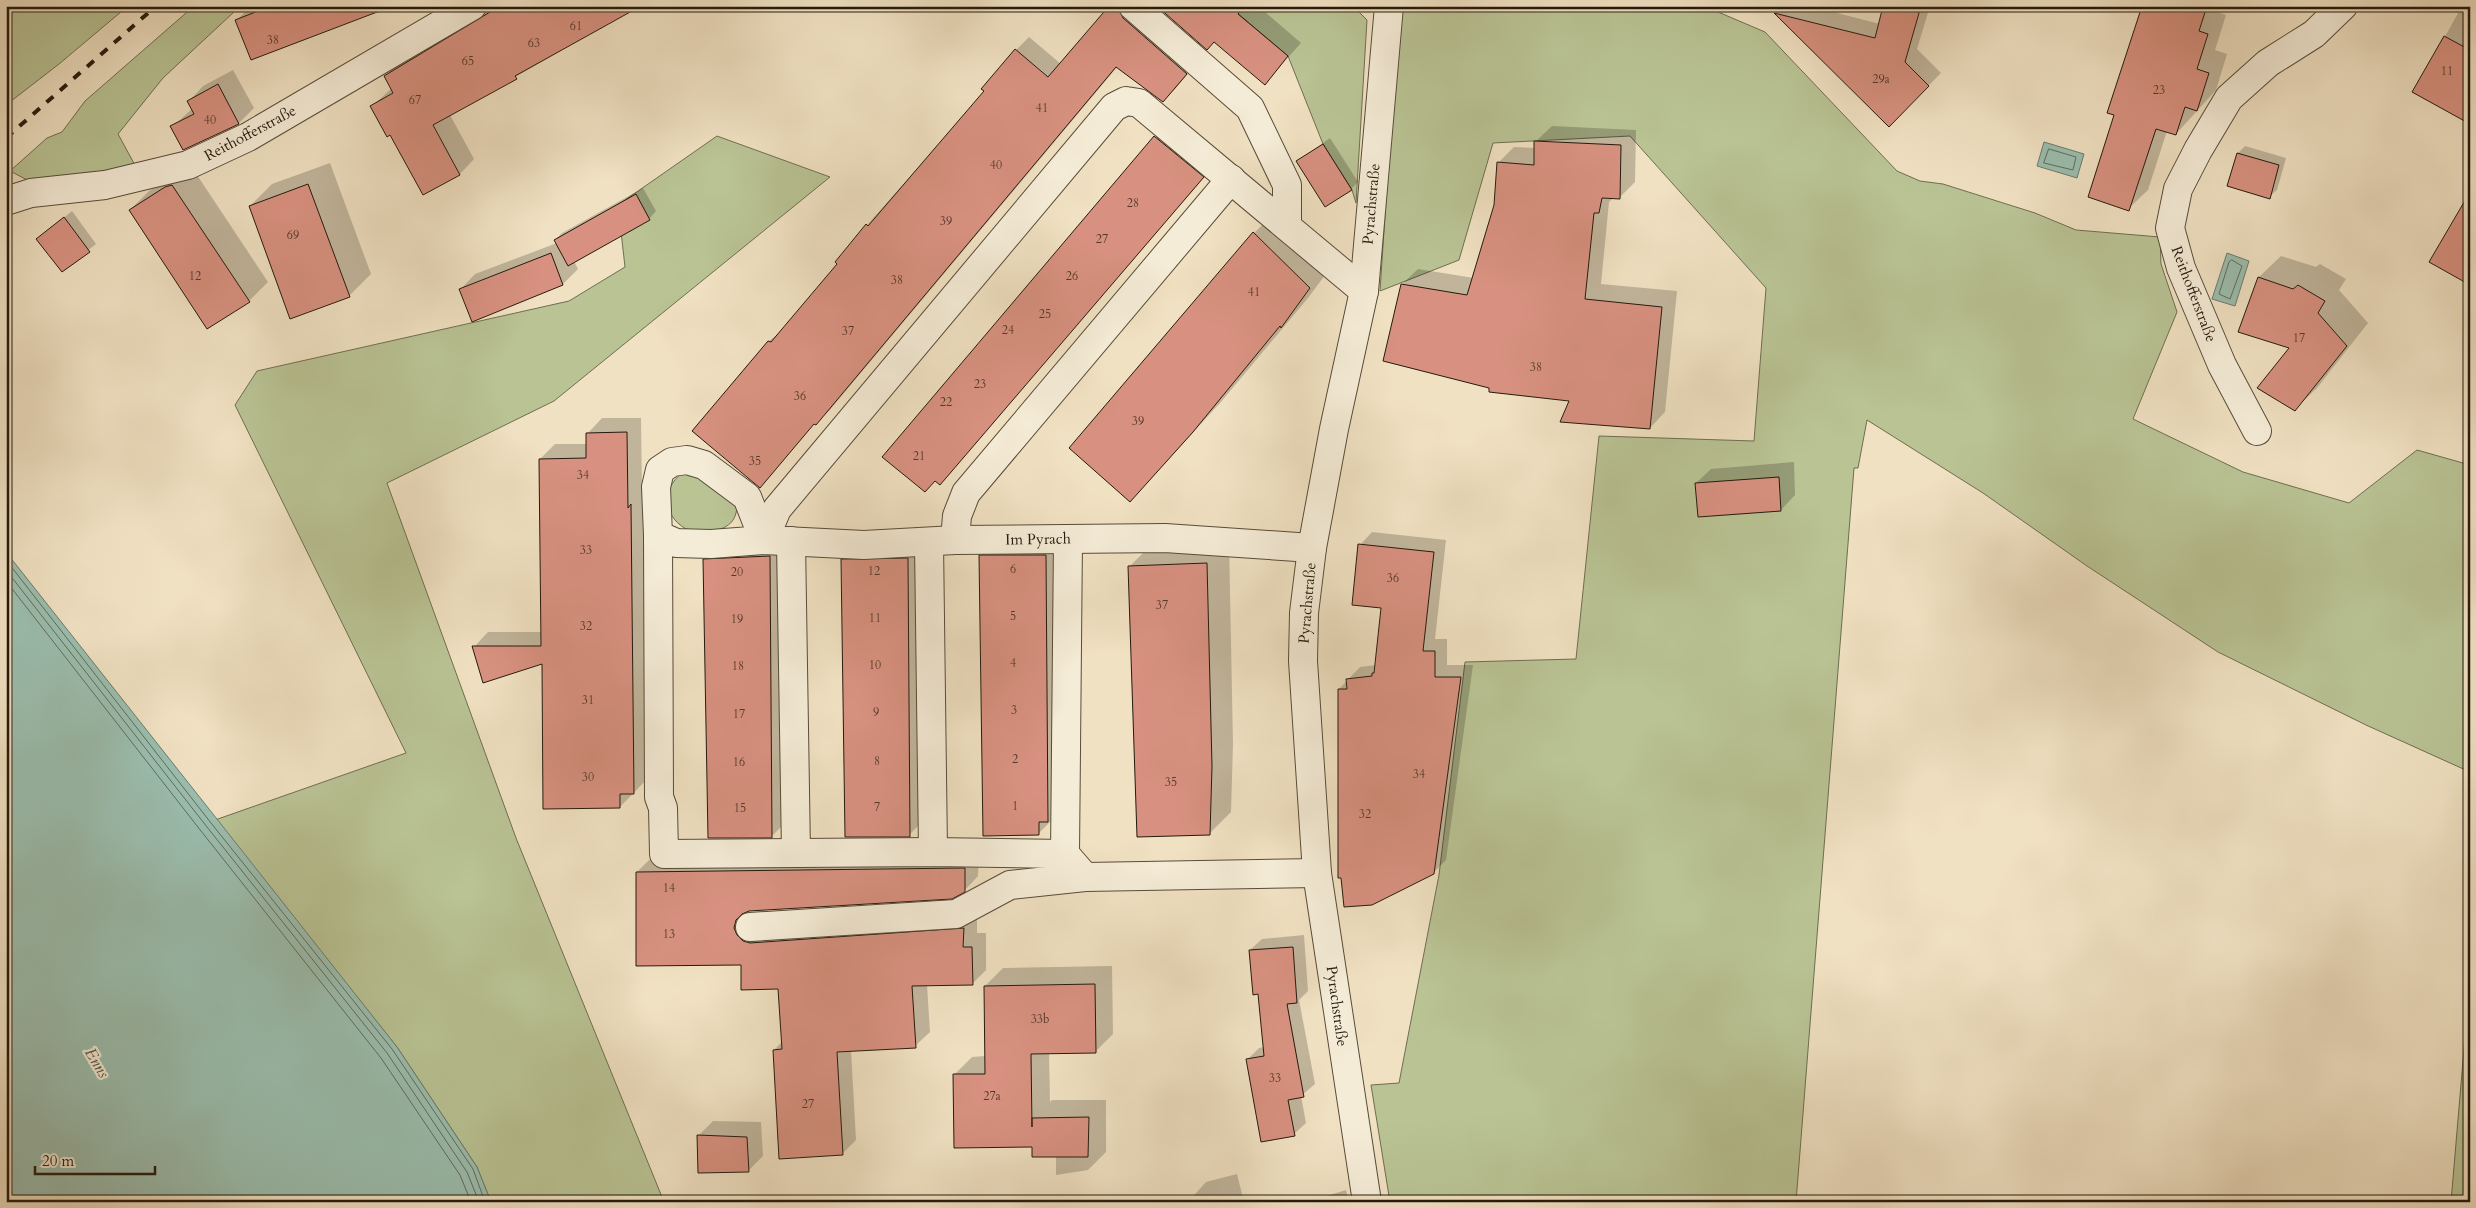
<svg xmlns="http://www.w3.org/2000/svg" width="2476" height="1208" viewBox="0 0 2476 1208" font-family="Cardo,serif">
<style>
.green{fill:#b9c394;stroke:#6e6e50}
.water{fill:#9bbeae;stroke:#6b7c6e}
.shadow{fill:#0003}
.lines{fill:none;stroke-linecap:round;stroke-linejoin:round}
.shore{stroke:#606c5e;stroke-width:1}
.building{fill:#d89180;stroke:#241a0d}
.minor-casing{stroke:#574c3a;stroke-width:30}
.minor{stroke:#f5ecd7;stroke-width:28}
.rail{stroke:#241a0d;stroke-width:4;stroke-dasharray:9 9;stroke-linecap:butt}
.labels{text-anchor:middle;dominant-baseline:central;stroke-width:4.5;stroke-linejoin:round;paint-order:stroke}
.number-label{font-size:12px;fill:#51382a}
.street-label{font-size:15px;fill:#241a0d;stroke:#f5ecd7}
.water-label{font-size:16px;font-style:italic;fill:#4e5345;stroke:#f5ecd7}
</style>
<rect width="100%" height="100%" fill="#f0e1c2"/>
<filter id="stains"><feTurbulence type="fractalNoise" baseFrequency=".004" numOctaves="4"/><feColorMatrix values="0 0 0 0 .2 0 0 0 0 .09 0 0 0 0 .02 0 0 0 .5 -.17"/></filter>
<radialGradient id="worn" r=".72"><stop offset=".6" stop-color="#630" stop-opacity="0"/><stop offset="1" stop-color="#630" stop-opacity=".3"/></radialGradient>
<!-- green -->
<g class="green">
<path d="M6 6H128L59 64 6 105Z"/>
<path d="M194 6H236L235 11 163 78 118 134 136 167 33 183 10 171 47 138 62 132 85 101Z"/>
<path d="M1229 6H1353L1367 20 1356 203 1352 190 1323 144 1288 56Z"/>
<path d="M1399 6H1704L1765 32 1897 171 1920 181 1943 184 2035 213 2076 230 2160 237 2161 264 2177 312 2133 419 2243 472 2349 503 2417 450 2470 465V772L2366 725 2218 652 2087 566 1983 493 1867 420 1858 468H1854L1796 1202H1390L1371 1085 1399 1083 1439 875 1465 662 1576 659 1599 436 1754 441 1766 288 1630 136 1493 143 1459 260 1380 291Z"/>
<path d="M717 136 830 177 554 401 387 483 516 838 664 1202H491L477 1167 397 1047 215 820 406 753 235 405 257 371 569 301 625 267 618 205Z"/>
<path d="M687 470 700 471 737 506C736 527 721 531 702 531 697 530 691 531 686 529 660 514 662 484 687 470Z"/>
<path d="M2470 978V1202H2451Z"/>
</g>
<!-- water -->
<g class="water">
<path d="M2044 142 2084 154 2077 178 2037 166Z"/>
<path d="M2227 253 2249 261 2235 306 2212 299Z"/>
<path d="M6 552 397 1047 477 1167 491 1202H6Z"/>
</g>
<!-- shadow -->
<g class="shadow">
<path d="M251 6H370L237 20Z"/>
<path d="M494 6H638L450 115 474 159 460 174 423 193 391 133 371 107 392 88 385 76 400 61Z"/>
<path d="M1112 6H1138L1199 60 1176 88 1162 101 1118 66 829 411 815 423 760 486 694 431 769 341 784 329 839 264 837 262 867 225 986 91 983 88 1016 50 1029 37 1061 64Z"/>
<path d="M1159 6H1258L1301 43 1265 83 1215 41Z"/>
<path d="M1782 6H1810L1880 24 1885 6H1930L1917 49 1941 73 1889 126 1776 13Z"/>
<path d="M2128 6H2219L2218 12 2226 15 2215 50 2227 54 2216 90 2176 134 2167 131 2148 190 2128 209 2116 114 2141 12Z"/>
<path d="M2462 6H2470V123L2414 92Z"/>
<path d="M233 70 254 108 239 123 183 149 172 127 193 108 189 101 203 86Z"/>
<path d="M1169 122 1217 162 940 483 884 456Z"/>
<path d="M1552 126 1636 130 1635 182 1619 198H1613L1609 202 1601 284 1677 291 1665 412 1650 428 1571 400 1491 387 1402 284 1418 269 1474 278 1495 205 1498 163 1514 147 1536 148V141Z"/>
<path d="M1330 138 1358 182 1351 189 1298 161Z"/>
<path d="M2245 146 2286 158 2277 190 2269 197 2238 153Z"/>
<path d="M330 163 371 274 349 296 250 206 272 184Z"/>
<path d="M191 166 268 282 249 301 130 210 149 191 185 168Z"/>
<path d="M643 188 656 211 649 219 574 261 578 269 563 284 461 289 475 274 557 243 555 240 562 233Z"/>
<path d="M2470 195V291L2465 289 2469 283Z"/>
<path d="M1282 206 1337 259 1308 298 1221 402 1130 501 1254 233Z"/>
<path d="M72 211 96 244 62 271 38 239Z"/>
<path d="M2281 256 2316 267 2320 264 2346 279 2339 290 2368 323 2317 388 2295 409 2291 347 2240 332 2259 277Z"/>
<path d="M602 418H641L642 495 646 491 648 778 620 807 544 663 474 647 488 632H543L540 459 555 444H588V433Z"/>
<path d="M1794 462 1795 495 1781 510 1696 483 1711 469Z"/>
<path d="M1372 532 1446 540 1435 639H1447V665H1473L1446 860 1433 873 1339 689 1360 667 1376 665 1382 607 1360 545Z"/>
<path d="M1060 540 1053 819 1038 834 980 556 995 541Z"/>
<path d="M784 542 787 821 772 836 705 560 720 545Z"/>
<path d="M1229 542 1233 744 1231 812 1209 834 1129 567 1151 545Z"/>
<path d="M922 544 924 820 909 835 842 560 857 545Z"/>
<path d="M979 855 978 876 964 891 749 910 751 921 977 914V933H986V970L972 984 927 985 930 1032 915 1046 851 1050 856 1140 842 1154 774 1050 782 1042 779 988 742 964 637 872 651 858Z"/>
<path d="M1304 935 1308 991 1299 1000 1315 1084 1301 1096 1306 1123 1294 1134 1247 1060 1259 1048 1264 1047 1259 993 1250 950 1262 939Z"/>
<path d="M1112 966 1113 1034 1095 1052H1049L1050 1102 1052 1100H1106V1152L1088 1170 1056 1175V1156L1034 1146 954 1075 972 1057 986 1056 985 986 1003 968Z"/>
<path d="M713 1121 761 1122 763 1156 748 1171 698 1136Z"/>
<path d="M1237 1174 1244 1202H1188L1206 1182Z"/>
<path d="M1346 1190 1349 1202H1307Z"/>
</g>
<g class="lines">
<!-- shore -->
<g class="shore">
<path d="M2049 149 2076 157 2073 170 2044 163Z"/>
<path d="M2232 260 2242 266 2230 299 2219 294 2229 262Z"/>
<path d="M6 560 211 823 392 1049 473 1169 485 1202"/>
<path d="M6 570 207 827 387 1053 467 1172 479 1202"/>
<path d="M6 581 201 831 381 1058 460 1175 471 1202"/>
</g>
</g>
<!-- building -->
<g class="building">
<path d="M271 6H384L385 9 251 60 235 20Z"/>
<path d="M500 6H641L515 76 517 79 433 125 460 175 423 195 390 135 387 137 370 106 393 93 384 76Z"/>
<path d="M1109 6H1118L1123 18 1187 74 1163 102 1116 67 816 425 814 424 760 488 692 431 768 341 771 342 837 264 835 262 866 224 868 226 984 91 981 89 1015 49 1048 77Z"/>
<path d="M1157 6H1244L1238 14 1288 56 1265 85 1214 42 1207 50Z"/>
<path d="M1883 6H1921L1905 62 1929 86 1889 127 1774 13 1875 38Z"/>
<path d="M2142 6H2207L2199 31 2208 34 2197 69 2209 73 2197 111 2185 107 2176 135 2156 129 2129 211 2088 197 2114 115 2107 113Z"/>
<path d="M2444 36 2470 50V124L2412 92Z"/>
<path d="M218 84 239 124 183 150 170 126 194 114 187 101Z"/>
<path d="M1154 136 1204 177 940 485 935 481 925 492 882 457Z"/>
<path d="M1534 141 1621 145 1620 199 1602 198 1599 213H1594L1585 299 1662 307 1650 429 1560 422 1569 401 1489 392V388L1383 361 1401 284 1467 295 1494 205 1497 162 1534 165Z"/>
<path d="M1323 144 1352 190 1325 207 1296 161Z"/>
<path d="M2237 153 2279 165 2270 199 2227 186Z"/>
<path d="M308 184 350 297 290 319 249 206Z"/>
<path d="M172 185 250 302 207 329 129 210 165 187Z"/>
<path d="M2470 192V285L2429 262Z"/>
<path d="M636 194 650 220 568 266 554 240Z"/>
<path d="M64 217 90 252 62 272 36 239Z"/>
<path d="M1253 232 1310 288 1281 328 1280 326 1193 432 1130 502 1069 448Z"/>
<path d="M551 253 563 285 472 322 459 289Z"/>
<path d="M2258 277 2293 289 2298 285 2325 301 2318 313 2347 346 2295 411 2257 388 2289 348 2238 332Z"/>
<path d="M627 432 628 508 631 504 634 794H620V808L543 809 542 664 483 683 472 646H541L539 459 586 458V433Z"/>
<path d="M1779 477 1781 511 1698 517 1695 483Z"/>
<path d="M1358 544 1434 552 1423 651H1435V677H1461L1434 874 1372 905 1344 907 1341 878H1338V689H1347L1346 679 1372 676V673H1374L1381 608 1352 605Z"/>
<path d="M979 555H1046L1048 822H1039V835L983 836Z"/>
<path d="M770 556 772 838H708L703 559Z"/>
<path d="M908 558 910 837H845L841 559Z"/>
<path d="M1207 563 1212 766 1210 835 1137 837 1128 566Z"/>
<path d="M965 868V892L952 899 749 911 742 914 736 920 734 928 737 935 743 941 750 943 964 928 963 947H972L973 985 912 986 916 1048 837 1052 843 1155 779 1159 773 1050 782 1049 778 989 741 990V965L636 966V872Z"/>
<path d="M1293 947 1297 1003 1287 1004 1304 1097 1288 1100 1295 1136 1261 1142 1246 1059 1264 1056 1258 994 1253 995 1249 950Z"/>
<path d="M1095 984 1096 1053 1031 1054 1032 1127V1118L1089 1117 1088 1157H1032V1147L954 1148 953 1074H985L984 986Z"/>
<path d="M697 1135 747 1137 749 1172 698 1173Z"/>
</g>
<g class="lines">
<defs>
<g id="minor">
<path d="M1133 6 1250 108 1287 185V226"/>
<path d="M6 201 31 193 105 185 188 165 248 137 472 6"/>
<path d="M2257 431 2222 365 2181 268 2170 228 2178 189 2198 150 2229 98 2268 63 2314 34 2343 6"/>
<path d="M658 535 659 797 663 808 664 854 933 852 1065 854 1085 877"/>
<path d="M764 540 777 509 1114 107 1126 101 1139 103 1364 291"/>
<path d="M764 540 747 497 704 465 687 460 672 462 660 470 656 487 658 535 676 543 711 544 764 540 864 545 955 540 1165 538 1312 548"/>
<path d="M955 540 957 516 966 493 1231 179"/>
<path d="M791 541 796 853"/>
<path d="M929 542 933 852"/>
<path d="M1065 854 1068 539"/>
<path d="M750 927 956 914 1010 885 1085 877 1317 873"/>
<path d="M1367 1202 1317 873 1303 661 1304 613 1312 548 1334 429 1364 291 1389 6"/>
</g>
</defs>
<!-- minor casing -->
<use href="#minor" class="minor-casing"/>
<!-- minor -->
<use href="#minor" class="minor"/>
<!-- rail -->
<path class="rail" d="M6 138 156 6"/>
</g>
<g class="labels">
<!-- number labels -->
<g class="number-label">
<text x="576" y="26">61</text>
<text x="273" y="40">38</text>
<text x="534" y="43">63</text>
<text x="468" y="61">65</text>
<text x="2447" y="71">11</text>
<text x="1881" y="79">29a</text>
<text x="2159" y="90">23</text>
<text x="415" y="100">67</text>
<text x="1042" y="108">41</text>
<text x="210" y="120">40</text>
<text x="996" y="165">40</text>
<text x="1133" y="203">28</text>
<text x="946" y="221">39</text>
<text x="293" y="235">69</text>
<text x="1102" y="239">27</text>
<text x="195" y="276">12</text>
<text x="1072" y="276">26</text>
<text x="897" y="280">38</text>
<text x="1254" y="292">41</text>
<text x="1045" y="314">25</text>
<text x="1008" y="330">24</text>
<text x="848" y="331">37</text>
<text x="2299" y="338">17</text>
<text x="1536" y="367">38</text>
<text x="980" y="384">23</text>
<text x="800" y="396">36</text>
<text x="946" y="402">22</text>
<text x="1138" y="421">39</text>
<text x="919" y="456">21</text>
<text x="755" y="461">35</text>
<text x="583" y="475">34</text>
<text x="586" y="550">33</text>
<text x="1013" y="569">6</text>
<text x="874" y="571">12</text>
<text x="737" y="572">20</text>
<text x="1393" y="578">36</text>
<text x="1162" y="605">37</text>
<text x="1013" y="616">5</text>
<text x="875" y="618">11</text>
<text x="737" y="619">19</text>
<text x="586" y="626">32</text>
<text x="1013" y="663">4</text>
<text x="875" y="665">10</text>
<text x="738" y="666">18</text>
<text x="588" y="700">31</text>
<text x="1014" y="710">3</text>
<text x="876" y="712">9</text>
<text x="739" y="714">17</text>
<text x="1015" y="759">2</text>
<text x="877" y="761">8</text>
<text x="739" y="762">16</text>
<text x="1419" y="774">34</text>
<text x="588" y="777">30</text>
<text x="1171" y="782">35</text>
<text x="1015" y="806">1</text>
<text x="877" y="807">7</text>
<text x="740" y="808">15</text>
<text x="1365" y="814">32</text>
<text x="669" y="888">14</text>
<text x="669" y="934">13</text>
<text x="1040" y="1019">33b</text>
<text x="1275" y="1078">33</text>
<text x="992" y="1096">27a</text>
<text x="808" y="1104">27</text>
</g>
<!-- street labels -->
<g class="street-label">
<text transform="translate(250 133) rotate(-28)">Reithofferstraße</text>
<text transform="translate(1371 204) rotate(-85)">Pyrachstraße</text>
<text transform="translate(2194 294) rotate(69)">Reithofferstraße</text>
<text transform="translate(1038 539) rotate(-1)">Im Pyrach</text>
<text transform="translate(1307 603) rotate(-85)">Pyrachstraße</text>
<text transform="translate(1337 1006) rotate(82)">Pyrachstraße</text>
</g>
<!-- water labels -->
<g class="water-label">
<text transform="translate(97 1063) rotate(59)">Enns</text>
</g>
</g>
<!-- margin -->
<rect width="2476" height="1208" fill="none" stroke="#f0e1c2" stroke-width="25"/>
<rect x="8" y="8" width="2461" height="1193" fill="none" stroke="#241a0d" stroke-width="2.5"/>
<rect x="12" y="12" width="2451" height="1183" fill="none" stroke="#241a0d"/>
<!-- scale -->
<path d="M35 1166v8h120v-8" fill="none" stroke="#241a0d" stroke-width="2.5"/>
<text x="42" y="1166" font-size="15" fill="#241a0d" stroke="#f5ecd7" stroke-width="4" paint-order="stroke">20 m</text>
<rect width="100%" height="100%" filter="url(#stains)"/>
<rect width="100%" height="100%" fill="url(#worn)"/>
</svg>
